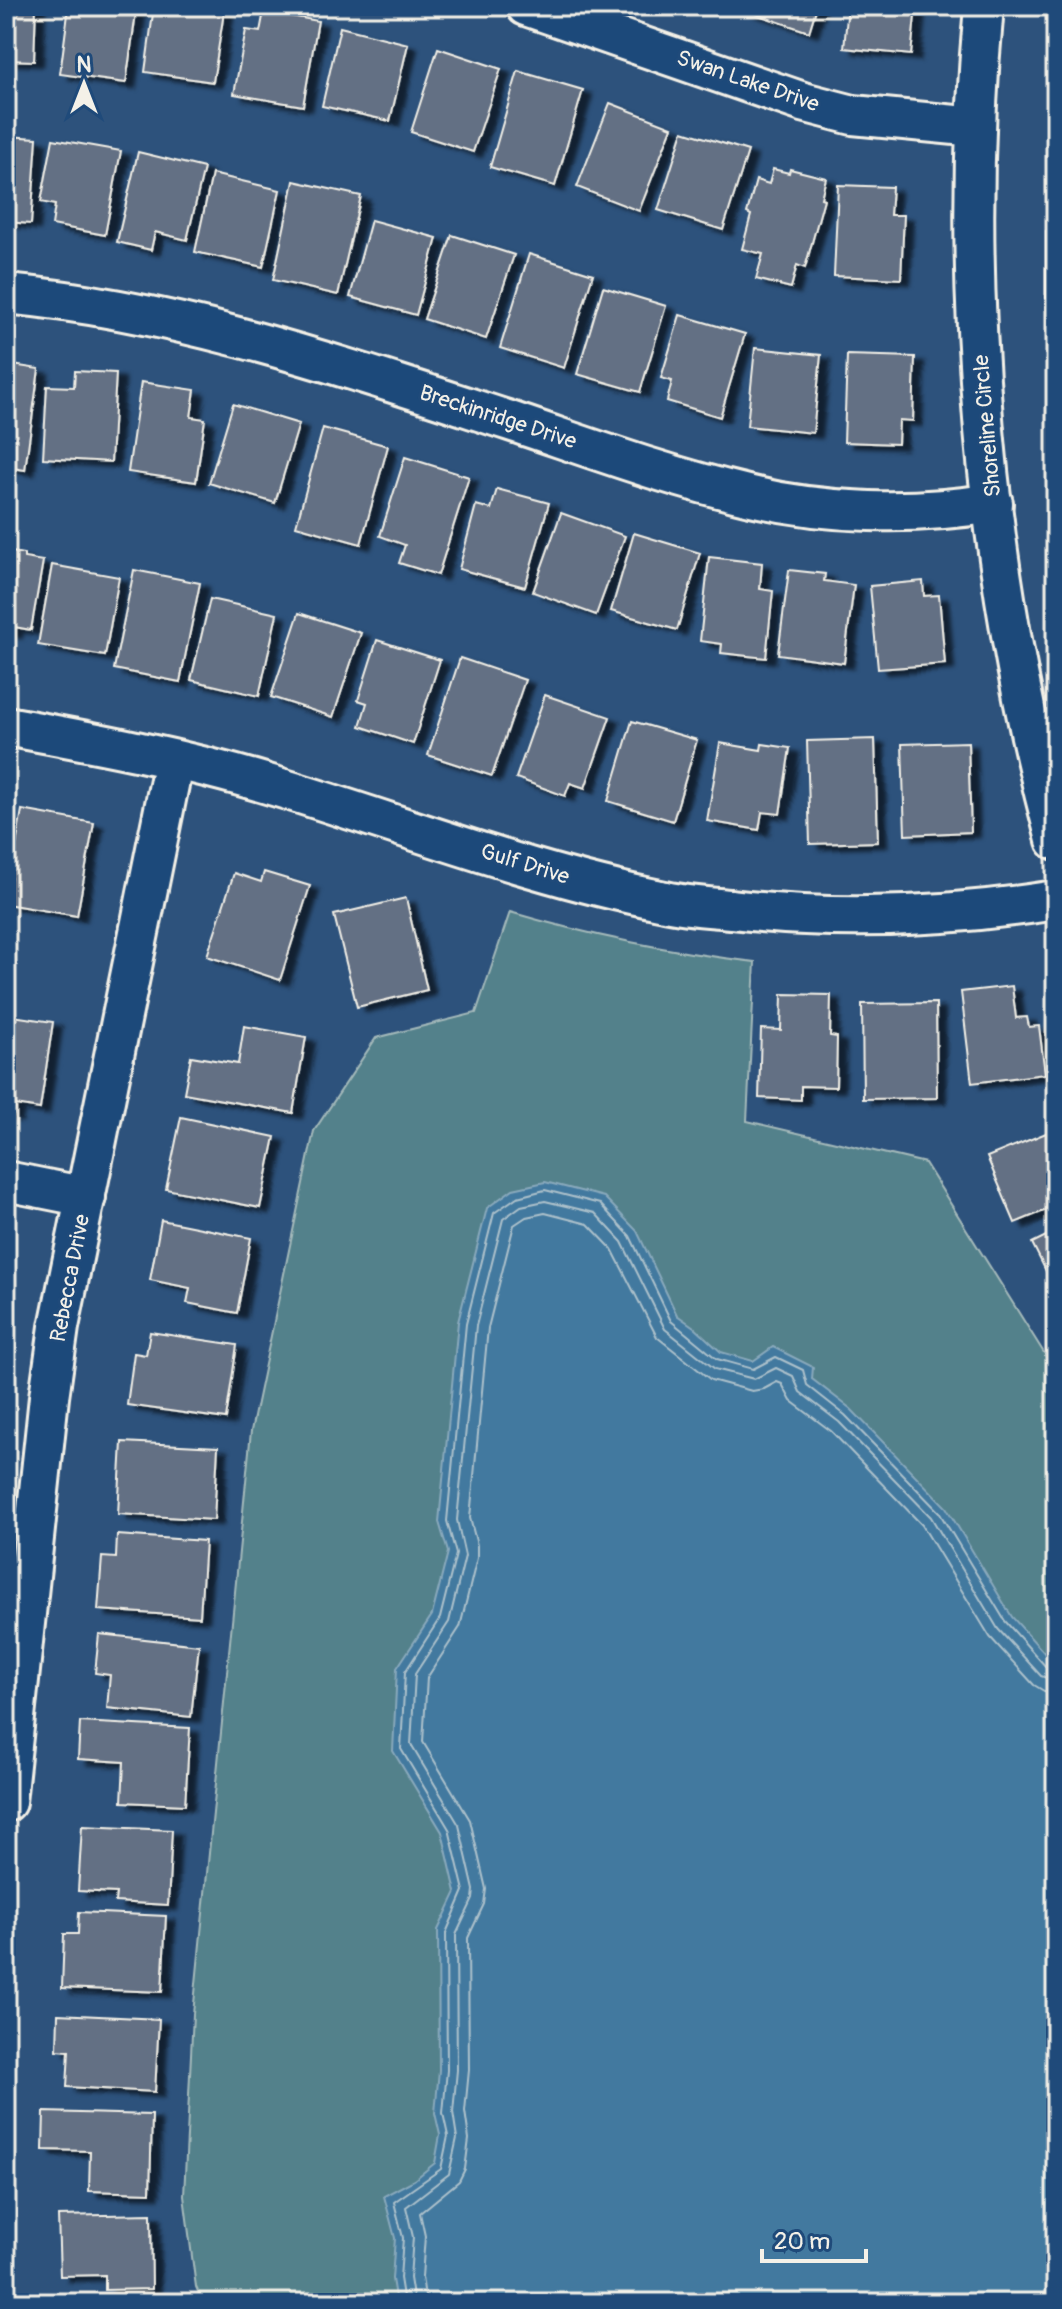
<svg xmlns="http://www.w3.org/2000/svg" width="1062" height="2309" viewBox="0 0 1062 2309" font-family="Pangolin,sans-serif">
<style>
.green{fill:#53818b;stroke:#a4b9ba;stroke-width:2}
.water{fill:#42799f;stroke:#89a9bc;stroke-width:2}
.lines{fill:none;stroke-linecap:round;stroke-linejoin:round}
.shore{stroke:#adc1cb;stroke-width:2}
.building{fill:#647084;stroke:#f4f1e8;stroke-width:2;filter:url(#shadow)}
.street-casing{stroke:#f4f1e8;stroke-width:44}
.street{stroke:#1f4a7a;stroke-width:38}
.labels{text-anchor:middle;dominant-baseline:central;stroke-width:6;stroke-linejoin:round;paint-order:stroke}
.street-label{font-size:22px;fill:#f4f1e8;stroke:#1f4a7a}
</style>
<defs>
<filter id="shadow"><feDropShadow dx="9" dy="5" stdDeviation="2" flood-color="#0009"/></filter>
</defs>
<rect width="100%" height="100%" fill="#2d527c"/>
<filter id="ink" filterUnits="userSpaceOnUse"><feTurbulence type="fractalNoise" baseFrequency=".0125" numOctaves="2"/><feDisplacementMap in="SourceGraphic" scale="16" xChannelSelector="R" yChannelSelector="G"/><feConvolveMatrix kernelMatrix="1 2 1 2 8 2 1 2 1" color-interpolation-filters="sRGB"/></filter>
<g filter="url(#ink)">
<!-- green -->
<path class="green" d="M510 912C591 936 671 952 755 962L747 1121 925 1163 1056 1372V2303H203L196 2287 184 2196 193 2014 251 1431 314 1131 376 1038 476 1013Z"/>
<!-- water -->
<path class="water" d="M545 1182 604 1197 637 1231 677 1315 694 1327 721 1352 753 1361 773 1347 813 1367 812 1379 851 1409 946 1507 1012 1617 1056 1666V2287L1045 2303H396L392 2279 395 2238 384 2196 414 2180 435 2163 440 2135 435 2113 439 2070 438 1930 456 1892 442 1832 393 1751 397 1668 432 1615 448 1552 439 1522 458 1322 487 1208 513 1189Z"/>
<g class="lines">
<!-- shore -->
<g class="shore">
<path d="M404 2303 400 2278 403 2238 394 2202 441 2169 448 2136 443 2113 447 2070 446 1933 464 1891 449 1829 401 1749 405 1672 440 1618 456 1554 447 1521 466 1324 494 1213 517 1197 545 1190 600 1204 630 1236 671 1321 717 1359 753 1369 776 1357 803 1370 807 1385 845 1415 939 1512 1005 1621 1047 1668 1056 1671"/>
<path d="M414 2303 410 2278 413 2237 406 2207 449 2174 457 2138 453 2112 457 2070 456 1935 473 1899 474 1890 459 1825 411 1745 415 1674 449 1622 465 1556 457 1520 476 1326 503 1219 521 1206 545 1201 595 1213 622 1242 665 1329 715 1369 754 1379 776 1368 793 1376 800 1392 839 1422 931 1517 998 1629 1041 1676 1056 1681"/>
<path d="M426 2303 422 2277 425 2236 420 2213 459 2181 465 2169 469 2139 465 2111 469 2070 468 1938 484 1904 486 1889 470 1820 423 1742 427 1678 460 1627 477 1558V1545L470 1518 488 1328 514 1225 526 1217 545 1213 588 1224 612 1249 657 1337 711 1380 752 1391 764 1389 777 1382 782 1384 791 1401 831 1431 922 1525 990 1637 1034 1685 1044 1691 1056 1693"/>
</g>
</g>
<!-- building -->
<g class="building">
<path d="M6 6H36L34 61 6 60Z"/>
<path d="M69 6H137L126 83 60 74Z"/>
<path d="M154 6H225L213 82 145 72Z"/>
<path d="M748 6H817L809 32 746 11Z"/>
<path d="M848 6H916L911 55 844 48Z"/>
<path d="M264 11 318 21 303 106 234 94 246 30 260 32Z"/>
<path d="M340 27 408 44 390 121 322 106Z"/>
<path d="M438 48 501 69 473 152 411 132Z"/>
<path d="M518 71 583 90 555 186 490 167Z"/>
<path d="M610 103 672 127 639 211 577 187Z"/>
<path d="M683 131 748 151 723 230 658 210Z"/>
<path d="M6 136 37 138 31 224 6 222Z"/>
<path d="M53 139 121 151 105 235 52 225 55 205 41 202Z"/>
<path d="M138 152 204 168 187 240 155 232 151 250 117 242Z"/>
<path d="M773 169 789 173 790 169 826 178 821 198 824 199 805 268 797 265 791 288 756 279 763 254 742 249 751 215 747 213 756 180 769 184Z"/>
<path d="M212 174 280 190 263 267 195 252Z"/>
<path d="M294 181 361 196 338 295 273 280Z"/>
<path d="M838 185 892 187 890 215H904L901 279 834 276Z"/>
<path d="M371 220 437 238 416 315 350 297Z"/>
<path d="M1046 231H1056V297L1046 298Z"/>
<path d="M452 235 514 255 486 339 424 319Z"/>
<path d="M529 254 593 274 564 368 500 348Z"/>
<path d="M603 287 666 306 640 392 577 374Z"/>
<path d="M680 315 745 334 720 417 667 401 672 381 661 378Z"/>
<path d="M755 348 821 355 813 433 747 426Z"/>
<path d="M847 355 915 357 913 421 899 420 898 444 844 442Z"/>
<path d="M6 364 39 369 25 470 6 467Z"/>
<path d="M75 371 116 373 111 462 43 458 47 386 74 387Z"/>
<path d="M141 382 195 390 191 417 205 419 196 482 128 472Z"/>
<path d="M233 404 299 424 275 503 209 483Z"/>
<path d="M323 428 388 446 361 544 296 526Z"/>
<path d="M405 457 469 477 438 575 399 563 405 545 380 536Z"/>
<path d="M497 489 549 503 525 587 459 569 476 505 491 509Z"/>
<path d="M561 513 625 536 596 615 533 592Z"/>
<path d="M634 533 700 553 677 630 611 611Z"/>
<path d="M6 551 24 554V558L43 561 31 630 14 627 13 633 6 632Z"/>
<path d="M709 557 762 563 760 589 773 591 766 658 721 653 722 644 700 641Z"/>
<path d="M52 565 119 577 105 656 38 645Z"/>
<path d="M134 570 200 583 180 682 114 669Z"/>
<path d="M789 570 825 574 824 581 854 585 844 663 778 654Z"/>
<path d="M923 581 924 596 939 595 945 664 878 669 870 586Z"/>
<path d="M210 599 277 614 259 696 191 680Z"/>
<path d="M299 613 361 633 333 717 271 697Z"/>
<path d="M377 640 440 660 413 744 360 726 367 703 358 700Z"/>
<path d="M460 658 525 680 492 776 428 755Z"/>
<path d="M545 695 610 717 585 788 570 783 565 796 516 778Z"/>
<path d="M632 721 697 740 673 821 608 801Z"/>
<path d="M875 739 878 842 810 844 807 741Z"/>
<path d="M968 742 971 832 905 835 902 744Z"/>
<path d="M720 743 761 750 762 744 790 748 780 814 762 812 759 830 707 821Z"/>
<path d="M22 810 94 823 77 916 6 904Z"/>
<path d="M264 872 310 886 280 980 207 956 234 873 261 882Z"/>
<path d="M406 898 427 990 357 1007 334 915Z"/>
<path d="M1012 986 1016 1018 1027 1017 1029 1027 1039 1026 1045 1074 972 1083 961 992Z"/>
<path d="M782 994 831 995 830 1036 837 1037 836 1087 801 1086V1100L759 1098 761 1029 781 1030Z"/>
<path d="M936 1003 937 1098 863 1099 862 1004Z"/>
<path d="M6 1015 53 1022 40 1109 15 1105 13 1116 6 1115Z"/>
<path d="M244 1026 306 1037 293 1113 184 1093 191 1056 238 1064Z"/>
<path d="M181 1117 275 1137 260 1208 166 1189Z"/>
<path d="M1056 1129V1206L1015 1223 987 1157Z"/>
<path d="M161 1220 251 1238 237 1313 187 1303 190 1288 150 1280Z"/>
<path d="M1056 1231V1291L1032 1243Z"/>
<path d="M150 1332 237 1345 226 1419 127 1405 134 1353 146 1355Z"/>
<path d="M122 1442 218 1447 214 1520 118 1514Z"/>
<path d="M117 1535 205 1541 200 1617 98 1610 102 1557 116 1558Z"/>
<path d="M99 1634 199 1645 191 1717 107 1708 110 1675 95 1673Z"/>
<path d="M80 1722 190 1728 185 1805 122 1802 124 1762 78 1759Z"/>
<path d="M82 1826 172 1830 168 1905 115 1902 116 1893 78 1891Z"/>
<path d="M79 1912 166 1916 162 1992 62 1988 64 1934H78Z"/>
<path d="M58 2014 159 2019 155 2092 67 2087 69 2051 57 2050Z"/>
<path d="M44 2112 152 2115 150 2193 89 2191 90 2151 43 2150Z"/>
<path d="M151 2214 152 2289 105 2290V2275L60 2276 58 2216Z"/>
</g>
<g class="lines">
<defs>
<g id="street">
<path d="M526 6 803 102 853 115 976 127"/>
<path d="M984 6C958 283 985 571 1056 840"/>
<path d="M6 294C180 310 344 367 510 421 588 447 666 476 747 495 826 514 913 516 993 503"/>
<path d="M6 726C95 742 185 759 271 785 402 824 531 875 665 901 687 906 709 907 731 909 840 922 948 917 1056 900"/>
<path d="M6 1181 86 1197"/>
<path d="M6 1802 49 1397 59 1327 174 760"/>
</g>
</defs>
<!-- street casing -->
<use href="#street" class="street-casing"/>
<!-- street -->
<use href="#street" class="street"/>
</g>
</g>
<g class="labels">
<!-- street labels -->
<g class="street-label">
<text transform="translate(748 81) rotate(19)">Swan Lake Drive</text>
<text transform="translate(498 417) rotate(18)">Breckinridge Drive</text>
<text transform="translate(987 426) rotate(-95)">Shoreline Circle</text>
<text transform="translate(525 864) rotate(17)">Gulf Drive</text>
<text transform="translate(70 1278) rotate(-79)">Rebecca Drive</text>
</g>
</g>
<!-- margin -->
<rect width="1062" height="2309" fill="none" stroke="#1f4a7a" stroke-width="32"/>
<rect x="16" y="16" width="1030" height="2277" fill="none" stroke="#f4f1e8" stroke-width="3" filter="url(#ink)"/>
<!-- north arrow -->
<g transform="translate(84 84)" stroke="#1f4a7a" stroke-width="6" paint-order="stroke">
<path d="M0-6L14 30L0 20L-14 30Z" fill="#f4f1e8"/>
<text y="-12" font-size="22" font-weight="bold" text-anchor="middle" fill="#f4f1e8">N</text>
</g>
<!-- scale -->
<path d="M762 2249v12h104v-12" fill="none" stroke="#f4f1e8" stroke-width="4"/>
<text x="774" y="2249" font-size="24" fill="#f4f1e8" stroke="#1f4a7a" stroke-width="6" paint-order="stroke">20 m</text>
</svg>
